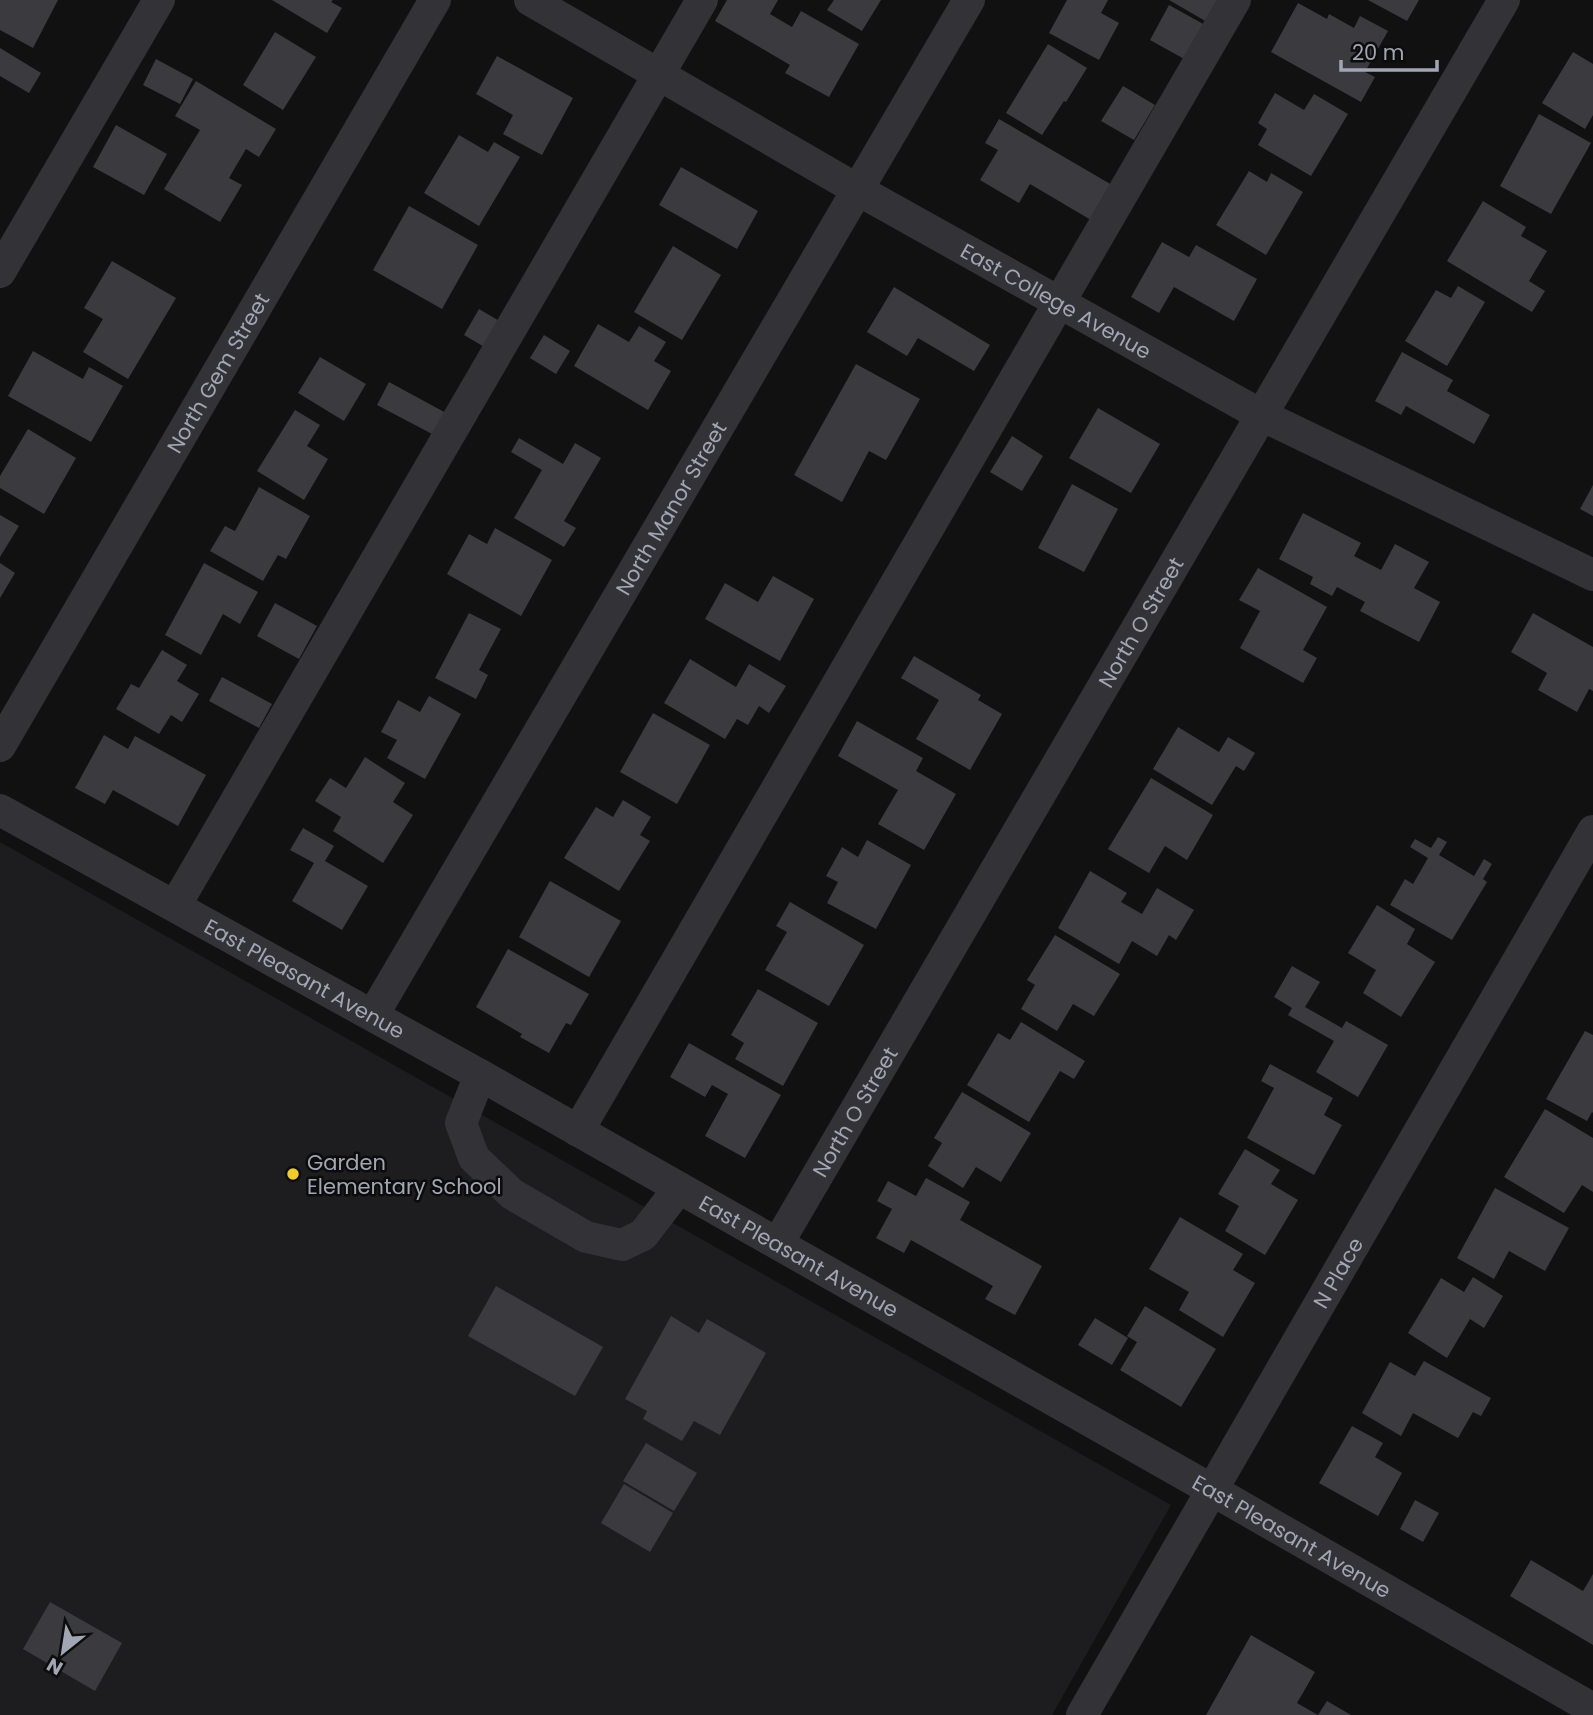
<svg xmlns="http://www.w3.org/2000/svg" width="1593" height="1715" viewBox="0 0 1593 1715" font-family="Poppins,sans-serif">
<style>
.built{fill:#1d1d1f}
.building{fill:#3b3b3f}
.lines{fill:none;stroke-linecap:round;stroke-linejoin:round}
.minor{stroke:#323237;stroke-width:32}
.poi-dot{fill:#eecc2d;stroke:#0c0c0d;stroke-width:2.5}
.labels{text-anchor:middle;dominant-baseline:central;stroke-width:5;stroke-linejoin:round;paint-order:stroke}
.street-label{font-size:21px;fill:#a2a5b3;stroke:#0c0c0d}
.poi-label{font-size:21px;fill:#a2a5b3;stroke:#0c0c0d;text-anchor:start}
</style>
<rect width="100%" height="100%" fill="#111112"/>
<!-- built -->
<path class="built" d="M0 842 1171 1505 1052 1715H0Z"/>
<!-- building -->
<g class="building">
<path d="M0 0H58L33 48 0 30Z"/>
<path d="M272 0H333L331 2 342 8 327 33Z"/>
<path d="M727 0H778L770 14 792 27 801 11 859 44 829 97 785 73 790 65 715 21Z"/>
<path d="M834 0H881L862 31 827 10Z"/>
<path d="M1067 0H1108L1101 13 1119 23 1099 60 1049 33Z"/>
<path d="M1169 0H1219L1207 22Z"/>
<path d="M1368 0H1419L1407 21Z"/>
<path d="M1298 3 1327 19 1329 14 1354 28 1360 16 1388 31 1365 72 1375 77 1361 102 1271 52Z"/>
<path d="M1169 5 1205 25 1186 60 1150 40Z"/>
<path d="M275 32 316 57 283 110 243 85Z"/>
<path d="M1048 44 1087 68 1066 102 1064 101 1042 135 1006 113Z"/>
<path d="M0 48 41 73 29 93 0 76Z"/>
<path d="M1573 52 1593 64V115L1585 129 1542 103Z"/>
<path d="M497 56 573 98 542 155 503 134 513 115 476 94Z"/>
<path d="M156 59 193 79 180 104 143 85Z"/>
<path d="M196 81 276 129 259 157 246 149 229 178 242 185 220 222 164 189 200 130 175 116Z"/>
<path d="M1123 86 1155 105 1134 140 1101 121Z"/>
<path d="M1275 93 1304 110 1314 94 1348 114 1311 176 1258 145 1267 129 1258 123Z"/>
<path d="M1539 114 1591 143 1551 214 1500 186Z"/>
<path d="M999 119 1112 185 1091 220 1030 184 1019 203 980 180 998 150 985 143Z"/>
<path d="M116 125 167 154 144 195 93 167Z"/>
<path d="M459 135 488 152 494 142 520 157 479 226 424 193Z"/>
<path d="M681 167 758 211 737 249 659 205Z"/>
<path d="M1249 171 1267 182 1271 173 1303 192 1266 255 1216 225Z"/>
<path d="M1483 201 1526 227 1521 236 1547 251 1529 281 1545 291 1532 312 1447 261Z"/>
<path d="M409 206 478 245 442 309 373 270Z"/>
<path d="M1162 242 1189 257 1196 245 1257 279 1234 321 1174 287 1159 313 1131 297Z"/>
<path d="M673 246 721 275 682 340 634 312Z"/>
<path d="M112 261 176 298 128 379 83 352 103 319 84 308Z"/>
<path d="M1458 286 1485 302 1447 366 1405 341 1436 290 1451 298Z"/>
<path d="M894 287 990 345 974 371 918 338 907 356 867 332Z"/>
<path d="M479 309 501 322 486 348 464 335Z"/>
<path d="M598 324 629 342 639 326 666 342 654 361 671 371 648 410 574 366Z"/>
<path d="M544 335 570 351 556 374 530 358Z"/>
<path d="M33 351 83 379 89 367 123 386 91 442 8 396Z"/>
<path d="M1402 352 1453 380 1447 391 1490 415 1474 444 1406 406 1401 415 1375 401Z"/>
<path d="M320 357 366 384 344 421 298 393Z"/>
<path d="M856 364 920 399 886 460 869 451 842 502 794 475Z"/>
<path d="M389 382 446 413 434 435 377 405Z"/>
<path d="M1098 408 1160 444 1131 493 1069 458Z"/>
<path d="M295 410 320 425 307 446 328 459 304 500 257 471Z"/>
<path d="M28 429 76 458 44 514 0 488V476Z"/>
<path d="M1012 436 1043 456 1022 491 990 472Z"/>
<path d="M519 438 563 464 575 443 601 458 564 521 576 528 564 547 514 518 542 470 511 452Z"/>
<path d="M1072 484 1118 509 1084 572 1038 548Z"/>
<path d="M1593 485V516L1580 509Z"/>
<path d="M259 487 310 516 286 559 278 555 263 581 210 551 225 526 235 531Z"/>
<path d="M1303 513 1361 543 1354 556 1381 570 1395 544 1429 562 1414 588 1440 602 1419 642 1360 611 1365 602 1337 587 1332 596 1310 584 1313 577 1279 559Z"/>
<path d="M0 515 19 526 0 557Z"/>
<path d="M495 528 552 560 521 616 447 574 469 534 487 544Z"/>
<path d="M0 563 15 573 0 598Z"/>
<path d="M204 563 258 592 240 624 223 614 201 655 165 635Z"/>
<path d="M1258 568 1327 607 1303 650 1317 658 1303 683 1240 648 1260 611 1239 600Z"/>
<path d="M773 576 814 599 780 661 705 619 725 583 758 602Z"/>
<path d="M275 603 317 626 299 659 257 636Z"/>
<path d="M469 613 501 629 479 670 488 675 476 699 435 678Z"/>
<path d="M1533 613 1593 647V691L1589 689 1577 712 1538 690 1547 673 1511 652Z"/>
<path d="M162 650 187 665 177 681 199 694 182 722 171 715 159 734 116 709 131 684 139 688Z"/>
<path d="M914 656 981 695 978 700 1002 714 970 770 916 739 939 700 901 678Z"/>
<path d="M690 659 736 687 749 664 786 686 769 713 759 706 748 725 737 719 725 739 664 703Z"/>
<path d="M222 677 272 704 259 728 209 701Z"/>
<path d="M429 696 461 714 425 779 387 758 397 740 381 732 398 700 420 712Z"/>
<path d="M653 713 710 745 677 804 620 772Z"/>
<path d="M857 721 923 758 916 771 956 794 924 850 878 824 898 790 838 756Z"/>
<path d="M1178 727 1219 752 1228 737 1255 753 1244 771 1236 766 1212 805 1153 769Z"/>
<path d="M104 735 128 749 135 736 206 775 178 826 113 790 105 804 75 788Z"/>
<path d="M365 757 405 783 393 802 413 815 383 863 333 831 341 817 315 801 330 778 346 788Z"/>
<path d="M1151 778 1213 815 1187 860 1165 846 1149 873 1108 849Z"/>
<path d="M623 800 651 817 640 835 650 841 619 891 564 858 596 807 613 817Z"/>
<path d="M303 828 334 846 325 861 368 886 342 930 292 901 314 863 290 850Z"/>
<path d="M1438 837 1447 842 1439 855 1474 876 1484 859 1492 864 1483 879 1487 882 1452 940 1390 905 1405 879 1413 884 1428 858 1410 847 1415 839 1431 848Z"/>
<path d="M867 840 911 865 876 929 827 903 838 882 826 876 842 847 858 857Z"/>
<path d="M1090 871 1127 893 1121 902 1142 914 1157 888 1194 910 1176 940 1169 935 1157 956 1132 941 1119 964 1058 928Z"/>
<path d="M550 881 621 921 589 977 519 937Z"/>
<path d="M790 902 864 945 829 1006 765 970 787 932 776 926Z"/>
<path d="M1377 905 1415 929 1407 944 1435 962 1401 1017 1363 993 1376 970 1348 953Z"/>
<path d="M1055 935 1120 974 1094 1016 1073 1004 1057 1031 1021 1009 1035 985 1027 980Z"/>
<path d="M508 949 589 994 571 1025 566 1023 549 1053 520 1037 522 1034 476 1007Z"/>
<path d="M1292 966 1320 982 1305 1007 1342 1028 1346 1021 1388 1045 1358 1097 1316 1072 1334 1041 1288 1015 1292 1008 1274 997Z"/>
<path d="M758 989 818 1023 783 1086 735 1059 744 1043 731 1035Z"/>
<path d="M1021 1022 1085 1061 1074 1079 1060 1071 1029 1122 967 1085 998 1033 1010 1040Z"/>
<path d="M1585 1031 1593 1035V1113L1592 1112 1587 1121 1546 1099Z"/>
<path d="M689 1043 781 1095 745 1158 705 1136 728 1094 712 1085 705 1097 670 1077Z"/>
<path d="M1270 1064 1333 1098 1324 1115 1342 1125 1314 1175 1247 1138 1274 1088 1261 1081Z"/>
<path d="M962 1092 1031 1133 1001 1182 976 1167 963 1188 928 1166 942 1143 934 1138Z"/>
<path d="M1545 1109 1593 1138V1192L1582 1185 1564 1213 1504 1177Z"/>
<path d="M1245 1149 1280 1170 1271 1184 1298 1200 1265 1255 1225 1231 1239 1206 1218 1194Z"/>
<path d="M926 1178 970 1202 960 1220 1042 1266 1015 1315 985 1299 993 1286 911 1240 904 1253 876 1238 892 1209 877 1201 888 1181 916 1196Z"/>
<path d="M1495 1188 1569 1228 1545 1271 1509 1251 1494 1279 1457 1258Z"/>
<path d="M1180 1217 1243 1254 1233 1270 1255 1283 1223 1337 1179 1310 1189 1292 1149 1269Z"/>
<path d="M1473 1277 1503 1296 1484 1328 1470 1319 1447 1358 1408 1333 1441 1278 1464 1292Z"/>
<path d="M496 1286 603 1347 575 1396 468 1336Z"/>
<path d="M1145 1306 1216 1349 1181 1407 1120 1370 1137 1342 1127 1336Z"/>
<path d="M671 1316 699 1333 707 1319 766 1353 720 1435 694 1421 682 1441 643 1419 647 1411 625 1399Z"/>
<path d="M1095 1318 1128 1338 1112 1365 1078 1345Z"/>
<path d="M1424 1361 1491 1398 1481 1416 1473 1412 1458 1438 1413 1413 1401 1436 1362 1413 1390 1362 1415 1376Z"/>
<path d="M1352 1426 1383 1443 1375 1457 1402 1473 1378 1516 1319 1483Z"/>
<path d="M646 1443 697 1473 674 1511 623 1481Z"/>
<path d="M624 1484 673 1513 650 1552 601 1523Z"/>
<path d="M1415 1500 1439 1513 1423 1542 1400 1529Z"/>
<path d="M1531 1560 1583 1591 1593 1574V1645L1510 1596Z"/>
<path d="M50 1602 122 1643 95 1691 23 1649Z"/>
<path d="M1251 1635 1315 1672 1297 1703 1318 1715H1206Z"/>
<path d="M1327 1701 1351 1715H1318Z"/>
</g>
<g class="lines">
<!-- minor -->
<g class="minor">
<path id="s1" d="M530 0 858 190 1261 415 1593 575"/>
<path d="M0 272 159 0"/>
<path id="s2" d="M0 746 435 0"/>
<path id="s3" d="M0 810 480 1075 1212 1490 1593 1709"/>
<path d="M175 906 702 0"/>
<path id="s4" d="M373 1015 969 0"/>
<path d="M480 1075 461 1123 474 1158 512 1194 586 1237 622 1245 643 1235 679 1188"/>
<path d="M578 1131 1235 0"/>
<path id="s5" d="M778 1243 1504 0"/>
<path id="s6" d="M1082 1715 1593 831"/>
</g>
</g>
<!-- markers -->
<circle class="poi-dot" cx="293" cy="1174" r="7"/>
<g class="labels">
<!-- street labels -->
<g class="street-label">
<text stroke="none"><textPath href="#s1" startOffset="606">East College Avenue</textPath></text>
<text stroke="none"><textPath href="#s2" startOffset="432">North Gem Street</textPath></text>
<text stroke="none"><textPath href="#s4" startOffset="588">North Manor Street</textPath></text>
<text stroke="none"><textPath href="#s5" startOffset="719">North O Street</textPath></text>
<text stroke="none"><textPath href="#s3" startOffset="348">East Pleasant Avenue</textPath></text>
<text stroke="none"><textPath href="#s5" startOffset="152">North O Street</textPath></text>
<text stroke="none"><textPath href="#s3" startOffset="915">East Pleasant Avenue</textPath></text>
<text stroke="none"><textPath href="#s6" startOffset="511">N Place</textPath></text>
<text stroke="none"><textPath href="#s3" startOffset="1482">East Pleasant Avenue</textPath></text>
</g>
<!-- poi labels -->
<g class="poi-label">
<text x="307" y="1162">Garden<tspan x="307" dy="24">Elementary School</tspan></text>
</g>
</g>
<!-- north arrow -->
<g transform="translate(63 1652) rotate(210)" stroke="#0c0c0d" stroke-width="5" paint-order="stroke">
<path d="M0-5L12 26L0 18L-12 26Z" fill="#a2a5b3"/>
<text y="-10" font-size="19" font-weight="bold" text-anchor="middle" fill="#a2a5b3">N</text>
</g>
<!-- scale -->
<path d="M1341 60v10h96v-10" fill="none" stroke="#a2a5b3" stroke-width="3.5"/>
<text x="1352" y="60" font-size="21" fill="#a2a5b3" stroke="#0c0c0d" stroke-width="5" paint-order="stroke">20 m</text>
</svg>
